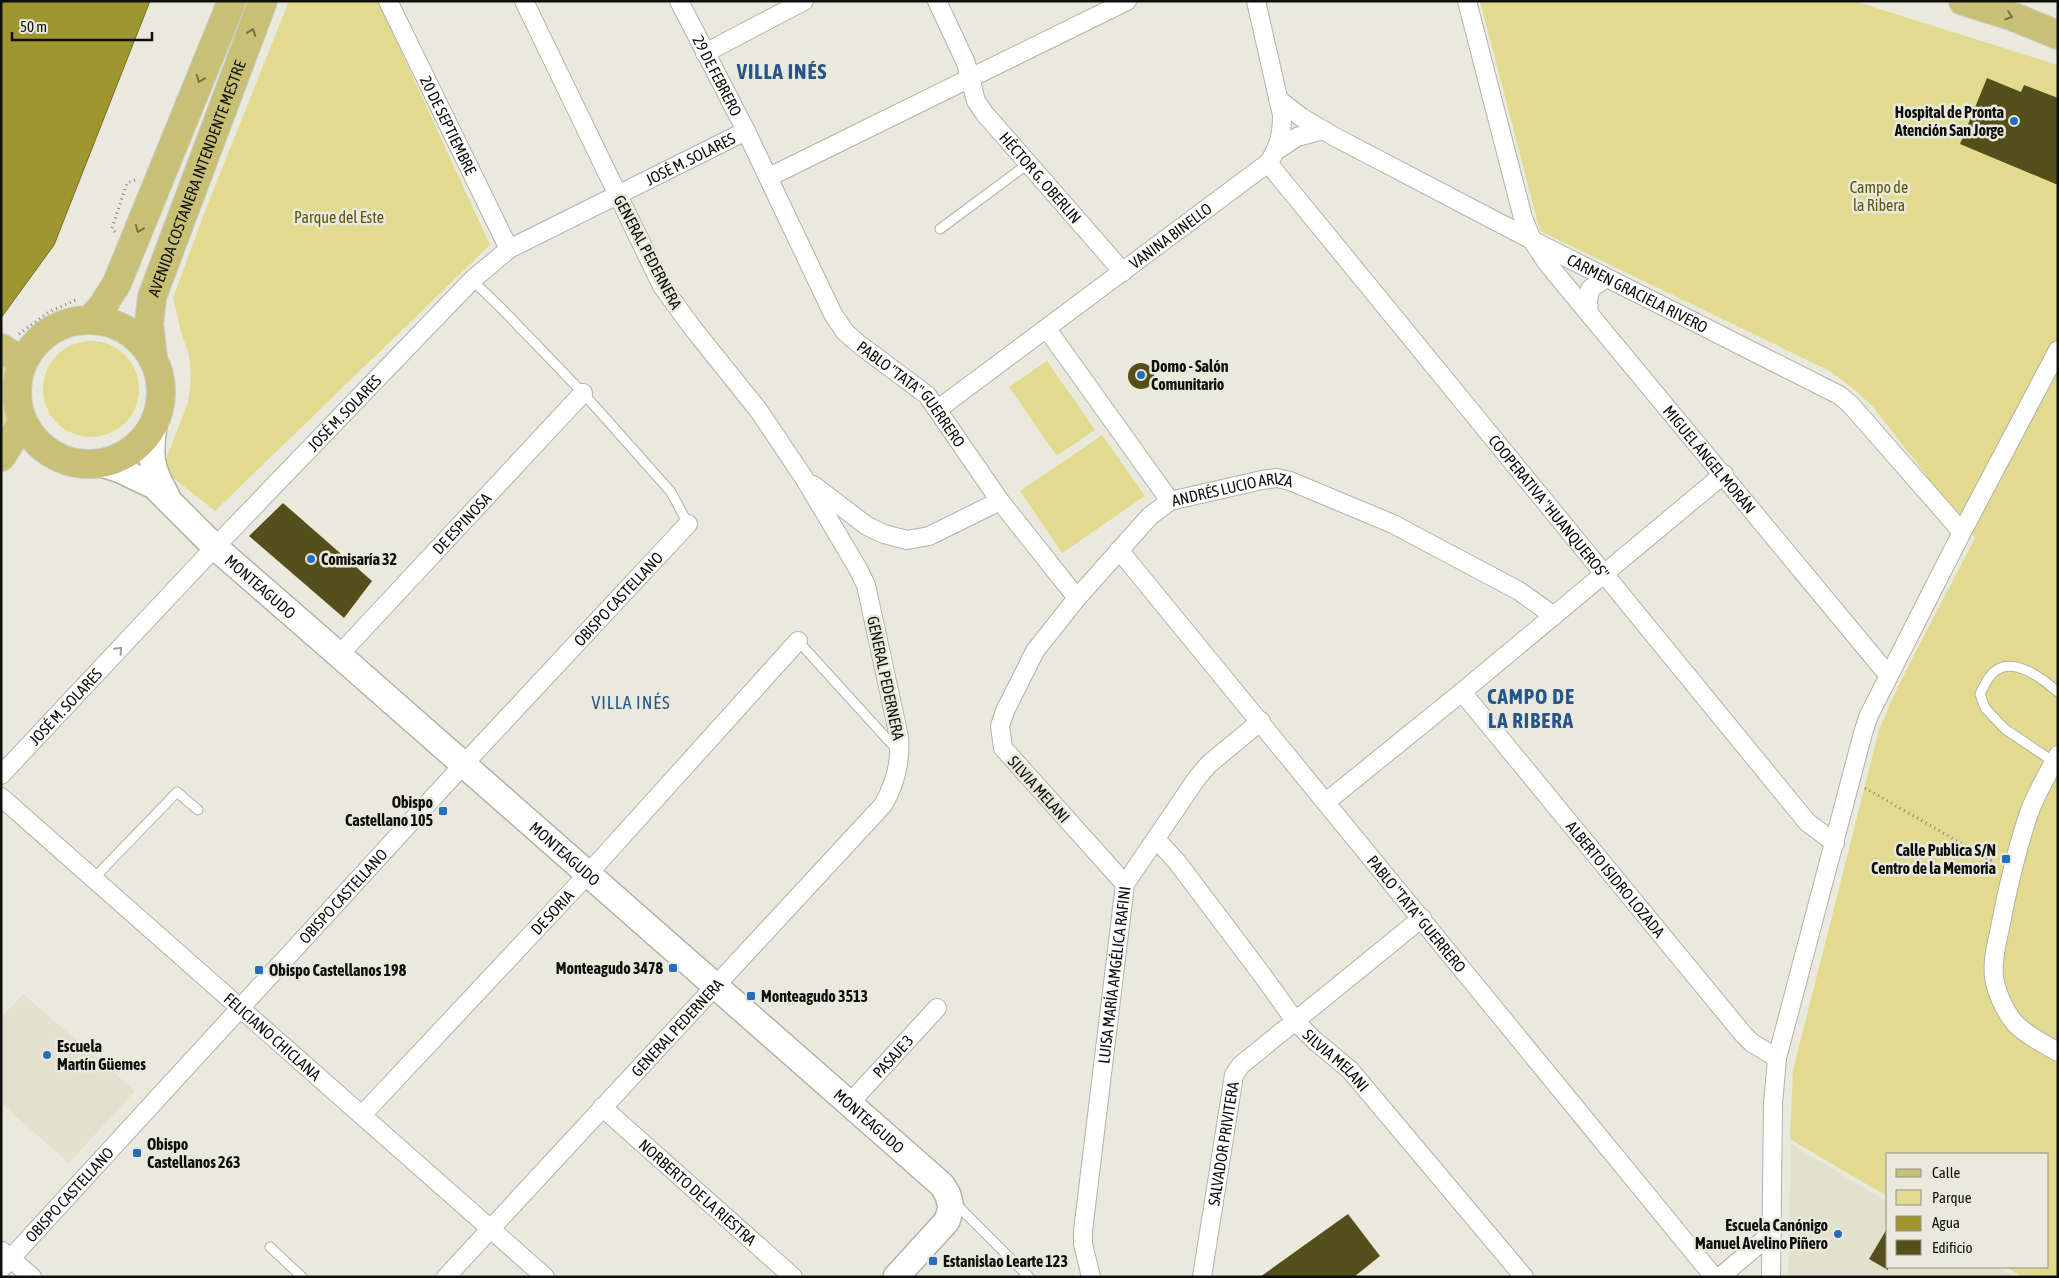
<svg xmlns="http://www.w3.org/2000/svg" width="2059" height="1278" viewBox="0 0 2059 1278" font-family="'Asap Condensed',sans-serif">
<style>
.built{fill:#e2e1cd}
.green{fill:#e2db8f}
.water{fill:#a09630;stroke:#746e25}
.building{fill:#55501b}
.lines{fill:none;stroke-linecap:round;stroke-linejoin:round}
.lane-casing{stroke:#b3b2a7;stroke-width:11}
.street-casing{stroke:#b3b2a7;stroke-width:20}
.secondary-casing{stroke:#b3b2a7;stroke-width:28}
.primary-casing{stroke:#cacac9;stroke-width:30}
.path{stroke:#83837b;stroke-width:3;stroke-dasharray:1 4;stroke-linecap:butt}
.lane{stroke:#fff;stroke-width:9}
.street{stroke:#fff;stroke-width:18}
.secondary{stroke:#fff;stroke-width:25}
.primary{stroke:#c7c075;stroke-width:28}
.oneway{stroke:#747045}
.oneway2{stroke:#9f9f9d}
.poi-dot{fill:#246dbd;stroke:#eae9de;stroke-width:2}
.labels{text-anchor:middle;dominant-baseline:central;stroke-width:5;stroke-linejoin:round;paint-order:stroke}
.street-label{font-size:16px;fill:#0f0f0b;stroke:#eae9de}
.poi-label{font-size:16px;font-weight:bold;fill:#0f0f0b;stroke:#eae9de;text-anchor:start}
.park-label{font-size:16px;fill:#5d5609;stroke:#eae9de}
.neighbourhood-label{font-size:18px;letter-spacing:1px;fill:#275589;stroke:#eae9de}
.district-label{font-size:21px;font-weight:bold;letter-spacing:1px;fill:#275589;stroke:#eae9de}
</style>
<rect width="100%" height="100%" fill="#eae9de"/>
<!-- built -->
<g class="built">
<path d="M23 994 135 1091 69 1163 1 1103V1018Z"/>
<path d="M1791 1144 1888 1202V1267H1997L2014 1277H1788Z"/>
</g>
<!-- green -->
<g class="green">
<path d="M289 1H378L490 245 215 511 162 469 188 403 191 378 189 355 181 332 173 298 205 211Z"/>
<path d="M1480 1H1854L2058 65V1277H2023L2006 1267H2048V1154H1888V1197L1790 1139 1793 1070 1879 730 1899 684 1975 538 1874 408 1856 391 1830 371 1540 231Z"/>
<circle cx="91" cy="389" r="48"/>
<path d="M1 348 23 362 17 398 23 422 1 457Z"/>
<path d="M1047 361 1095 430 1057 456 1009 387Z"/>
<path d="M1102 435 1145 496 1062 553 1020 491Z"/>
</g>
<!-- water -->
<path class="water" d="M1 1H150L54 245 1 318Z"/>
<!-- building -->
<g class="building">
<path d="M1987 78 2021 92 2024 85 2058 98V185L1960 144Z"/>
<circle cx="1141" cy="376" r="13"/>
<path d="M283 503 372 581 344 618 249 536Z"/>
<path d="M1348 1214 1380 1256 1354 1277H1260Z"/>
<path d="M1888 1227V1270L1869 1259Z"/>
</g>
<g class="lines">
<defs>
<g id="lane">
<path d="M940 229 1029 163"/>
<path d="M472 280 502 309 583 393 671 492 688 524"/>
<path d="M798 641 899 752"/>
<path d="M2054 762 2005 729 1985 708 1980 694C1984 686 1988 676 1995 671 2015 656 2044 680 2058 692"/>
<path d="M94 878 177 792 198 810"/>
<path d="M955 1203 1029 1277"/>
<path d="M270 1247 302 1277"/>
</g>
<g id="street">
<path id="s1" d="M388 1 509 249"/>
<path id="s2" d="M679 1 746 131 833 314 845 332 860 345 927 395 1000 501 1077 598"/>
<path id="s3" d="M937 1 966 63 976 101 985 114 1123 272"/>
<path id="s4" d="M1467 1 1523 218 1532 240 1547 263 1889 676"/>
<path d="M705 53 804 1"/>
<path id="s5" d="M1278 99 1301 117 1335 137 1532 240 1839 395 1850 404 1962 532"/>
<path d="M1277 150 1297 137 1323 130"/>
<path id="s6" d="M1268 163 1807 822 1835 843"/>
<path d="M769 177 1127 1"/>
<path d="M1589 312 1588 301 1590 289 1606 278"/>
<path d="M1047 329 1170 501"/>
<path id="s7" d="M938 409 1268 163C1279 148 1282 134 1282 115L1256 1"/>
<path d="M813 485 867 526 884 534 907 540 929 536 1000 501"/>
<path id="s8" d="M1119 550 1714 1277"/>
<path id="s9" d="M339 655 583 393"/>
<path id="s10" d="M1462 692 1743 1034 1752 1043 1777 1058"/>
<path d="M2058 755C2047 775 2035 795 2028 816 2016 852 2007 891 2000 928 1997 943 1992 960 1994 977 1996 991 2004 1010 2014 1022 2025 1035 2043 1043 2058 1052"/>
<path id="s11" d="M1 775 215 547 472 280 509 249 746 131"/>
<path id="s12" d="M1 797 545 1277"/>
<path d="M1326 802 1462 692 1724 474"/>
<path id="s13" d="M1156 839 1177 862 1260 972 1296 1022 1314 1040 1350 1070 1524 1277"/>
<path id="s14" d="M1125 884 1003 748 1000 726 1005 711 1035 651 1077 598 1150 516 1170 501 1262 480 1277 478 1290 481 1393 524 1519 591 1554 616"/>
<path id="s15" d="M849 1104 937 1008"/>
<path id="s16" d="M602 1107 793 1277"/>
<path id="s17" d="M362 1115 587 875 798 641"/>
<path d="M2 1251 32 1277"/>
<path id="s18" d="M1 1269 464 764 688 524"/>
<path id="s19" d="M446 1277 883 805C896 783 901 762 899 737L866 585 857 567 804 478 759 411 691 326 662 286 524 1"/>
<path id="s20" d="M1091 1277 1083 1244V1231L1125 884 1197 778 1209 764 1261 721"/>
<path id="s21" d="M1202 1277 1234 1075 1241 1065 1422 918"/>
<path d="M1720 1277 1772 1233"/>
<path d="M1771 1277 1773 1104 1777 1058 1863 733 1869 715 1962 532 2058 350"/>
</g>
<g id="secondary">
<path d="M154 424C150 457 150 467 167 496"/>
<path id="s22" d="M101 464 118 469 154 486 215 547 339 655 942 1185 948 1195 951 1208 947 1221 896 1277"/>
</g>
<g id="primary">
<path d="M1963 1 2014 17 2058 35"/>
<path d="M90 320 102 307 117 283 232 1"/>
<circle cx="89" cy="392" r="72"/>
<path d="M1 348 23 362"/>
<path id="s23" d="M153 359 149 324 152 297 263 1"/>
<path d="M1 457 23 422"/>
</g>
</defs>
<!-- lane casing -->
<use href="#lane" class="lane-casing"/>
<!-- street casing -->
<use href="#street" class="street-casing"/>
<!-- secondary casing -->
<use href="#secondary" class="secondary-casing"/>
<!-- primary casing -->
<use href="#primary" class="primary-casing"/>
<!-- path -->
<g class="path">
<path d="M115 232 112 228 127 183 135 180"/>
<path d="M19 334 49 312 78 299"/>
<path d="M1865 788 1992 861 1993 870"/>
</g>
<!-- lane -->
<use href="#lane" class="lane"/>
<!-- street -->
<use href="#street" class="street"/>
<!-- secondary -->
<use href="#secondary" class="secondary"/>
<!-- primary -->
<use href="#primary" class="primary"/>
</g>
<!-- one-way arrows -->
<defs><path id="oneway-chevron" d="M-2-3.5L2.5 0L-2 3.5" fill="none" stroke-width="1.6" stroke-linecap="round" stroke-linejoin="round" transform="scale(1.25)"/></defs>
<g class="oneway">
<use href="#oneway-chevron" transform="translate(2009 16) rotate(19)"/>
<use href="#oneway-chevron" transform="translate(252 32) rotate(-70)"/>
<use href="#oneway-chevron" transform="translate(200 79) rotate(112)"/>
<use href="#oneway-chevron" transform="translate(139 229) rotate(112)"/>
</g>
<use class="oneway2" href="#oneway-chevron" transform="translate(119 650) rotate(-47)"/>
<!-- markers -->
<g class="poi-dot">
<circle cx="2014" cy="121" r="5"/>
<circle cx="1141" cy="375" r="5"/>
<circle cx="311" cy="559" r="5"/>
<rect x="438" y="806" width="10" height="10" rx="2.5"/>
<rect x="2001" y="854" width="10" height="10" rx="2.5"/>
<rect x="668" y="963" width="10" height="10" rx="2.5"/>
<rect x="254" y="965" width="10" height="10" rx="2.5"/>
<rect x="746" y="991" width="10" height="10" rx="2.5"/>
<circle cx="47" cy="1055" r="5"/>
<rect x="132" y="1148" width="10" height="10" rx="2.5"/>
<circle cx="1838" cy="1234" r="5"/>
<rect x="928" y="1256" width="10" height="10" rx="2.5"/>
</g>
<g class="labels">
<!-- street labels -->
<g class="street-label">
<text stroke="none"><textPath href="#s2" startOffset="84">29 DE FEBRERO</textPath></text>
<text stroke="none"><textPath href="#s1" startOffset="138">20 DE SEPTIEMBRE</textPath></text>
<text stroke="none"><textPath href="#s11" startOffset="934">JOSÉ M. SOLARES</textPath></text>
<text stroke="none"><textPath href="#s3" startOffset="208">HÉCTOR G. OBERLIN</textPath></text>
<text stroke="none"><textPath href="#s23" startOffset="189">AVENIDA COSTANERA INTENDENTE MESTRE</textPath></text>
<text stroke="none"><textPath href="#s7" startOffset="290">VANINA BINELLO</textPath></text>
<text transform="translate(648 252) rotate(62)">GENERAL PEDERNERA</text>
<text stroke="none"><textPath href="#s5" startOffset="409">CARMEN GRACIELA RIVERO</textPath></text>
<text stroke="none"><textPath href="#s2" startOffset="462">PABLO "TATA" GUERRERO</textPath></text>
<text stroke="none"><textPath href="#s11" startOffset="499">JOSÉ M. SOLARES</textPath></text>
<text stroke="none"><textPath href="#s4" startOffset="530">MIGUEL ÁNGEL MORÁN</textPath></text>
<text stroke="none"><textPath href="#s14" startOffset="554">ANDRÉS LUCIO ARIZA</textPath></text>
<text stroke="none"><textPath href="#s6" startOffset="444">COOPERATIVA "HUANQUEROS"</textPath></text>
<text stroke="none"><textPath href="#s9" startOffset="180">DE ESPINOSA</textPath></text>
<text stroke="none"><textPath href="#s22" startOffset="204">MONTEAGUDO</textPath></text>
<text stroke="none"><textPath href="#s18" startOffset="911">OBISPO CASTELLANO</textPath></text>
<text transform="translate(886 678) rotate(78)">GENERAL PEDERNERA</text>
<text stroke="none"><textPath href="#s11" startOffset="94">JOSÉ M. SOLARES</textPath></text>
<text transform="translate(1039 789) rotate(48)">SILVIA MELANI</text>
<text stroke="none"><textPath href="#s22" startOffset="609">MONTEAGUDO</textPath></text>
<text stroke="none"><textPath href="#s10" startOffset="242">ALBERTO ISIDRO LOZADA</textPath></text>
<text stroke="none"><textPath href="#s18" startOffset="506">OBISPO CASTELLANO</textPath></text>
<text stroke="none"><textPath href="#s17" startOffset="278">DE SORIA</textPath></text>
<text stroke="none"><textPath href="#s8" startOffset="470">PABLO "TATA" GUERRERO</textPath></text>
<text stroke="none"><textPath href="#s20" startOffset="305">LUISA MARÍA AMGÉLICA RAFINI</textPath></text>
<text stroke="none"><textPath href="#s19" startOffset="340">GENERAL PEDERNERA</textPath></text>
<text stroke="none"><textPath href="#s12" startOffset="362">FELICIANO CHICLANA</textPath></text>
<text stroke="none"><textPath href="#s15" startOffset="65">PASAJE 3</textPath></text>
<text stroke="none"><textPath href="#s13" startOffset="286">SILVIA MELANI</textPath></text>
<text stroke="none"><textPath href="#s22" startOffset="1014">MONTEAGUDO</textPath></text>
<text stroke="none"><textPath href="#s21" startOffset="135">SALVADOR PRIVITERA</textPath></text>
<text stroke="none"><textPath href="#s16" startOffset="128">NORBERTO DE LA RIESTRA</textPath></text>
<text stroke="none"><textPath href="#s18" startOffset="101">OBISPO CASTELLANO</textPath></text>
</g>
<!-- poi labels -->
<g class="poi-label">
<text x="2004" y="112" text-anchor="end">Hospital de Pronta<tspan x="2004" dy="18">Atención San Jorge</tspan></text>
<text x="1151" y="366">Domo - Salón<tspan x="1151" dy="18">Comunitario</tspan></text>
<text x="321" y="559">Comisaría 32</text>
<text x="433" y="802" text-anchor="end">Obispo<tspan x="433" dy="18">Castellano 105</tspan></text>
<text x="1996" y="850" text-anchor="end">Calle Publica S/N<tspan x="1996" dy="18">Centro de la Memoria</tspan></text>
<text x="663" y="968" text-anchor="end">Monteagudo 3478</text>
<text x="269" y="970">Obispo Castellanos 198</text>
<text x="761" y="996">Monteagudo 3513</text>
<text x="57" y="1046">Escuela<tspan x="57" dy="18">Martín Güemes</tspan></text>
<text x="147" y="1144">Obispo<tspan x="147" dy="18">Castellanos 263</tspan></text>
<text x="1828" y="1225" text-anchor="end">Escuela Canónigo<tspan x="1828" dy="18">Manuel Avelino Piñero</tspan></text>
<text x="943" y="1261">Estanislao Learte 123</text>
</g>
<!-- park labels -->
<g class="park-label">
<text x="1879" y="187">Campo de<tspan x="1879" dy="18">la Ribera</tspan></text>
<text x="339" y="217">Parque del Este</text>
</g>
<!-- neighbourhood labels -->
<g class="neighbourhood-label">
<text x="631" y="702">VILLA INÉS</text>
</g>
<!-- district labels -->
<g class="district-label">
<text x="782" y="71">VILLA INÉS</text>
<text x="1531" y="696">CAMPO DE<tspan x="1531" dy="24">LA RIBERA</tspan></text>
</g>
</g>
<!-- border -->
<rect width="2059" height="1278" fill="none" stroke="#0f0f0b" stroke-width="5"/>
<!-- legend -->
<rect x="1886" y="1153" width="162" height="115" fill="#eae9de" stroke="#92928a"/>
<rect x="1896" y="1169" width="25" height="8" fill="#c7c075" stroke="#92928a"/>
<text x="1932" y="1178" font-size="15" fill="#0f0f0b">Calle</text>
<rect x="1896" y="1190" width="25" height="15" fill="#e2db8f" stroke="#92928a"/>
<text x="1932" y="1203" font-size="15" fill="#0f0f0b">Parque</text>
<rect x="1896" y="1216" width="25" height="15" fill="#a09630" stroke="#92928a"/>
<text x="1932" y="1228" font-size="15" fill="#0f0f0b">Agua</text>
<rect x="1896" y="1240" width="25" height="15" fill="#55501b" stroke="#92928a"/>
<text x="1932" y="1253" font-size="15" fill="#0f0f0b">Edificio</text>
<!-- scale -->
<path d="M12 32v8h140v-8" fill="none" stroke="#0f0f0b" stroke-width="2.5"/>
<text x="20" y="32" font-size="15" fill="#0f0f0b" stroke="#eae9de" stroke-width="4" paint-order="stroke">50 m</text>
</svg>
